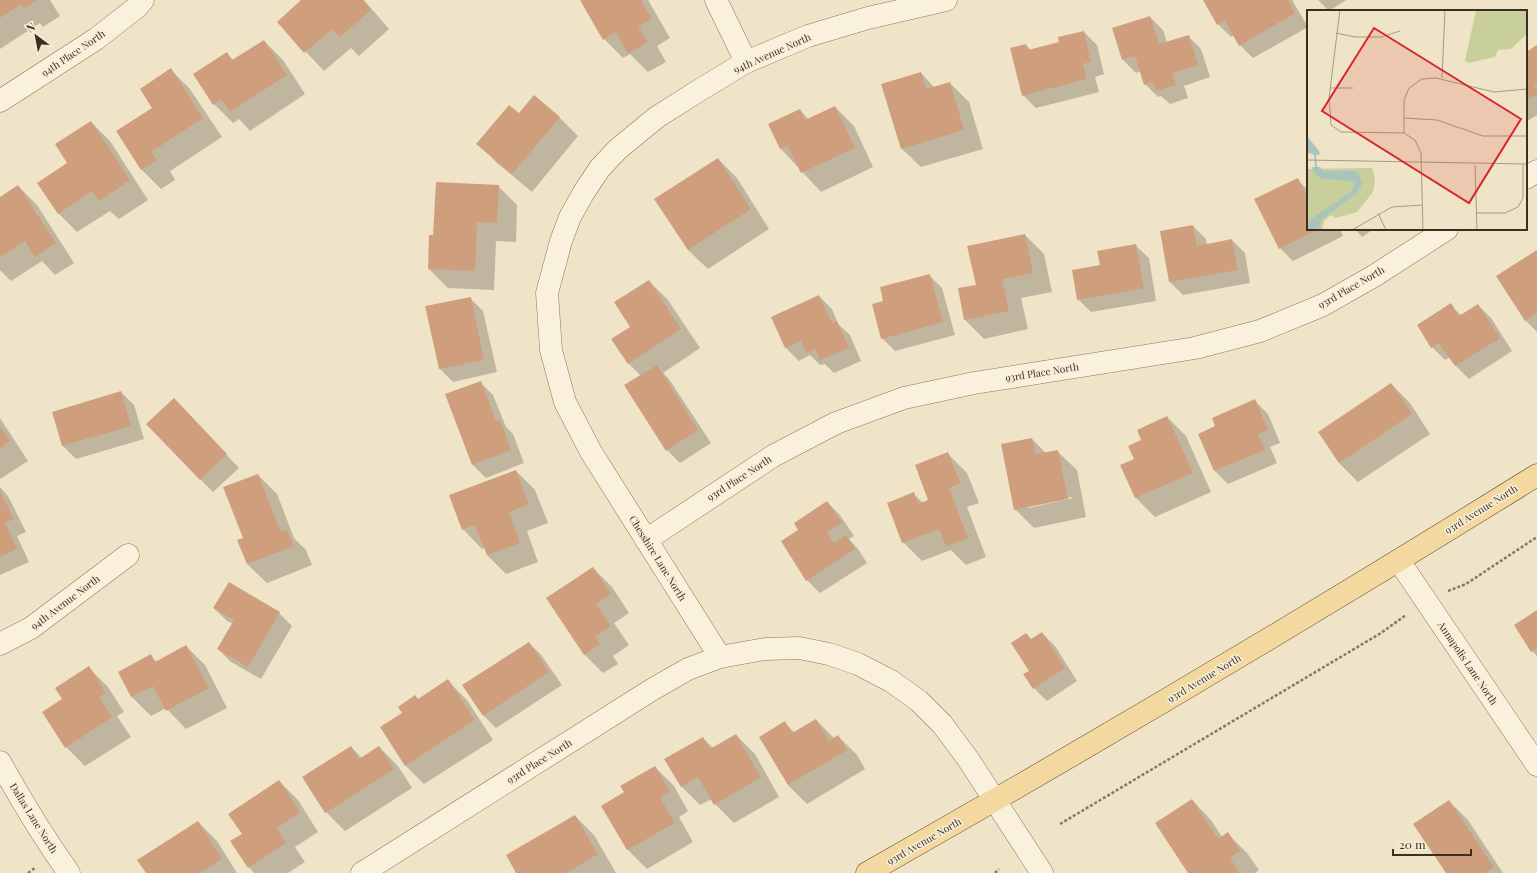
<svg xmlns="http://www.w3.org/2000/svg" width="1537" height="873" viewBox="0 0 1537 873" font-family="'Playfair Display',serif">
<style>
.shadow{fill:#0003;fill-rule:evenodd}
.building{fill:#cf9f7d}
.lines{fill:none;stroke-linecap:round;stroke-linejoin:round}
.minor-casing{stroke:#8d765c;stroke-width:23}
.major-casing{stroke:#5b4430;stroke-width:23}
.path{stroke:#8d765c;stroke-width:2.5;stroke-dasharray:3 2;stroke-linecap:butt}
.minor{stroke:#faf1dc;stroke-width:22}
.major{stroke:#f3d9a0;stroke-width:22}
.labels{text-anchor:middle;dominant-baseline:central;stroke-width:3;stroke-linejoin:round;paint-order:stroke}
.street-label{font-size:10px;fill:#3d2e20;stroke:#f7eed8}
.inset-river{fill:none;stroke:#a9c4bc;stroke-width:2}
.inset-road{fill:none;stroke:#a89b85;stroke-width:1}
.view{fill:#d62828;fill-opacity:0.15;stroke:#d62828;stroke-width:2}
.inset-edge{fill:none;stroke:#3d2e20;stroke-width:2}
</style>
<rect width="100%" height="100%" fill="#f0e4c8"/>
<!-- shadow -->
<g class="shadow">
<path d="M0 0H50L60 16 43 27 40 23 0 49Z"/>
<path d="M302 0H364L389 29 359 56 351 48 324 71 278 22Z"/>
<path d="M581 0H648L670 38 657 46 666 62 648 72 630 54 623 58 604 39Z"/>
<path d="M1204 0H1292L1308 27 1253 58 1240 45 1234 35 1231 37 1218 24Z"/>
<path d="M1318 0H1346L1329 11Z"/>
<path d="M1150 17 1163 30 1167 42 1188 36 1201 49 1210 77 1184 86 1188 98 1170 104 1161 96 1158 97 1145 84 1141 71 1136 73 1123 60 1113 29Z"/>
<path d="M1084 32 1097 45 1104 74 1095 77 1099 92 1036 108 1023 95 1026 45 1031 50 1060 43Z"/>
<path d="M264 41 283 60 305 94 250 131 239 119 233 123 214 104 226 53 234 61Z"/>
<path d="M1537 46V115L1526 122V53Z"/>
<path d="M171 70 190 89 222 137 170 171 175 180 161 189 142 170 118 131 153 108Z"/>
<path d="M921 73 935 88 950 83 969 102 983 149 921 167 901 148Z"/>
<path d="M835 107 854 126 873 167 821 192 781 149 770 124 800 110 809 120Z"/>
<path d="M519 114 559 117 578 136 532 192 497 163 478 144Z"/>
<path d="M91 122 110 141 148 200 119 219 110 211 77 232 58 213 69 163Z"/>
<path d="M718 159 737 178 769 229 708 269 688 250 656 200Z"/>
<path d="M1297 179 1308 190V229H1340L1343 236 1293 261 1280 248Z"/>
<path d="M18 186 37 205 74 263 55 275 42 261 11 281 0 270V198Z"/>
<path d="M498 186 517 205 516 242 496 241 494 290 448 288 429 269 434 236Z"/>
<path d="M1193 226 1206 239 1207 245 1232 240 1245 253 1250 283 1183 295 1170 282 1161 232Z"/>
<path d="M1355 229H1374L1362 237Z"/>
<path d="M1025 235 1044 254 1052 292 1021 298 1028 329 984 339 965 320 977 286Z"/>
<path d="M1136 246 1149 258 1156 301 1091 312 1078 299Z"/>
<path d="M1537 251V332L1526 321 1497 277Z"/>
<path d="M929 275 942 288 955 335 895 351 882 338 884 302Z"/>
<path d="M649 281 668 300 700 348 663 373 669 379 711 443 680 463 667 450 641 376 629 364 612 340 631 327Z"/>
<path d="M819 296 832 309 838 324 850 335 861 361 834 373 825 364 820 365 810 355 799 361 786 348 772 318Z"/>
<path d="M470 298 483 311 497 372 453 382 440 369Z"/>
<path d="M1450 305 1462 316 1478 305 1491 318 1512 351 1469 379 1456 366 1450 357 1445 360 1432 347 1418 325Z"/>
<path d="M480 382 493 395 506 427 513 434 524 463 486 478 473 465 446 395Z"/>
<path d="M1391 384 1410 403 1430 434 1358 482 1339 463 1319 432Z"/>
<path d="M121 392 134 405 144 439 76 459 63 446 53 412Z"/>
<path d="M1255 401 1268 414 1280 443 1270 447 1277 463 1228 484 1215 471 1216 427Z"/>
<path d="M186 412 239 468 213 492 200 479Z"/>
<path d="M1167 417 1186 436 1211 492 1155 517 1136 498 1122 466 1135 460 1143 441Z"/>
<path d="M0 418 28 461 0 479Z"/>
<path d="M1032 439 1046 453 1057 451 1077 470 1086 517 1034 528 1015 509ZM1072 497 1073 498 1028 508V506Z"/>
<path d="M948 454 967 473 979 503 967 507 986 557 966 565 951 550 922 561 903 542 913 493 923 503 929 501Z"/>
<path d="M516 471 535 490 548 523 527 531 538 562 506 574 487 555 485 548 482 549 463 529Z"/>
<path d="M258 475 277 494 294 538 306 550 312 565 267 583 247 564 244 538Z"/>
<path d="M0 487 8 496 26 532 17 536 29 562 0 575Z"/>
<path d="M827 502 840 515 854 536 849 539 858 549 867 563 820 593 807 580 800 530Z"/>
<path d="M593 568 612 587 629 613 614 623 629 645 613 656 618 664 603 673 584 654Z"/>
<path d="M214 608 279 613 292 626 261 679 231 662 218 649 233 624 227 621Z"/>
<path d="M1537 612V656L1532 651Z"/>
<path d="M1042 633 1055 646 1077 681 1047 701 1034 688 1026 634 1032 640Z"/>
<path d="M529 643 542 656 562 685 496 728 483 715Z"/>
<path d="M186 646 205 665 227 708 186 729 166 708 151 716 132 697 119 673 151 656 157 662Z"/>
<path d="M89 668 108 687 124 712 117 716 131 737 85 766 66 747 63 699Z"/>
<path d="M448 681 467 700 493 740 424 784 405 765 403 713 418 700Z"/>
<path d="M816 720 834 738 838 736 857 755 865 769 807 804 788 785 785 723 795 733Z"/>
<path d="M736 735 755 754 779 797 734 823 715 804 712 799 700 805 681 786 703 738 713 748Z"/>
<path d="M351 747 362 758 379 747 398 766 412 788 345 831 326 812Z"/>
<path d="M655 767 674 786 688 811 679 817 693 842 647 869 628 850 602 806 625 793Z"/>
<path d="M279 781 298 800 318 832 295 847 305 862 288 873H254L249 867 243 834Z"/>
<path d="M1192 800 1211 820 1222 837 1228 834 1247 853 1259 870 1255 873H1189Z"/>
<path d="M1449 801 1468 820 1503 873H1447Z"/>
<path d="M575 816 594 835 616 873H517Z"/>
<path d="M198 822 217 841 237 873H147Z"/>
</g>
<!-- building -->
<g class="building">
<path d="M0 0H37L24 9 21 4 0 18Z"/>
<path d="M301 0H363L371 10 340 37 332 29 304 53 277 22Z"/>
<path d="M580 0H641L652 19 638 26 648 42 628 54 616 32 603 40Z"/>
<path d="M1203 0H1288L1295 13 1239 46 1225 21 1217 25Z"/>
<path d="M1150 16 1159 44 1189 35 1198 65 1172 73 1176 85 1156 91 1153 82 1144 85 1135 56 1122 60 1112 28Z"/>
<path d="M1084 31 1091 62 1083 64 1087 79 1022 96 1010 48 1026 44 1028 50 1059 42 1058 37Z"/>
<path d="M264 40 287 75 230 112 221 99 213 105 193 74 227 52 232 60Z"/>
<path d="M1537 45V83L1534 85 1537 90V94L1526 101V52Z"/>
<path d="M171 68 203 118 151 152 157 160 141 170 116 131 152 108 140 89Z"/>
<path d="M921 72 926 89 950 82 964 130 901 149 881 84Z"/>
<path d="M534 95 560 117 512 174 476 144 509 105 519 113Z"/>
<path d="M835 106 855 148 801 173 788 146 780 149 768 124 800 109 805 120Z"/>
<path d="M91 121 130 180 99 201 92 191 58 214 37 183 67 163 55 144Z"/>
<path d="M718 158 751 209 688 250 654 199Z"/>
<path d="M1298 178 1307 196 1308 195V229H1319L1279 249 1254 199Z"/>
<path d="M436 182 499 185 497 223 477 222 475 271 428 269 429 235H433Z"/>
<path d="M18 185 56 243 35 257 25 241 0 257V197Z"/>
<path d="M1193 225 1197 246 1232 239 1238 270 1169 282 1160 231Z"/>
<path d="M1025 234 1033 273 1002 279 1009 311 964 320 958 288 976 285 967 246Z"/>
<path d="M1136 244 1144 288 1077 300 1072 270 1100 265 1097 251Z"/>
<path d="M1537 250V313L1525 321 1496 276Z"/>
<path d="M930 274 943 322 881 339 872 304 883 301 880 287Z"/>
<path d="M649 280 681 329 628 364 611 339 630 327 614 302Z"/>
<path d="M819 295 832 323 837 321 849 348 820 360 815 349 807 353 801 341 785 348 771 317Z"/>
<path d="M471 297 484 360 439 369 425 306Z"/>
<path d="M1451 303 1459 316 1478 304 1500 338 1455 366 1439 343 1431 348 1417 325Z"/>
<path d="M657 365 698 430 666 451 624 385Z"/>
<path d="M481 381 496 421 500 420 511 450 472 465 445 394Z"/>
<path d="M1391 383 1412 414 1339 463 1318 432Z"/>
<path d="M121 391 131 426 62 446 52 412Z"/>
<path d="M174 398 227 454 200 480 146 424Z"/>
<path d="M1255 399 1268 430 1258 434 1265 450 1214 471 1198 434 1215 426 1212 418Z"/>
<path d="M1167 416 1193 473 1135 498 1120 465 1134 459 1128 446 1141 440 1137 430Z"/>
<path d="M0 426 10 441 0 448Z"/>
<path d="M1032 438 1036 454 1058 450 1068 499 1014 510 1001 444Z"/>
<path d="M948 452 960 483 949 488 968 538 946 546 939 529 902 543 887 503 914 492 918 504 928 500 915 465Z"/>
<path d="M516 470 529 504 509 512 520 543 487 555 475 525 462 530 449 495Z"/>
<path d="M258 474 281 532 287 530 294 546 247 564 237 540 243 538 223 487Z"/>
<path d="M0 491 14 519 5 523 17 549 0 557Z"/>
<path d="M827 501 842 523 827 532 834 543 846 535 855 549 806 581 781 541 798 530 794 523Z"/>
<path d="M593 567 611 594 596 604 611 626 595 637 600 644 584 655 546 598Z"/>
<path d="M229 582 280 612 248 667 217 649 234 620 213 608Z"/>
<path d="M1537 610V648L1531 652 1514 625Z"/>
<path d="M1042 632 1065 668 1033 689 1023 674 1029 671 1011 643 1026 633 1031 639Z"/>
<path d="M529 642 549 672 483 716 462 685Z"/>
<path d="M186 645 209 688 166 711 153 686 131 697 118 672 151 654 155 662Z"/>
<path d="M89 666 106 693 99 697 112 717 65 748 42 712 62 699 55 688Z"/>
<path d="M448 679 475 720 405 766 380 727 402 713 398 707 415 695 418 699Z"/>
<path d="M816 719 829 741 838 735 847 750 788 785 759 737 785 721 792 733Z"/>
<path d="M736 734 761 777 714 805 698 777 681 787 664 759 703 737 710 749Z"/>
<path d="M351 746 359 759 379 746 394 769 325 813 302 777Z"/>
<path d="M655 766 670 792 660 798 675 823 627 850 601 806 624 792 620 786Z"/>
<path d="M279 780 300 812 277 828 286 843 248 868 230 841 242 834 228 814Z"/>
<path d="M1192 799 1218 839 1228 832 1240 851 1230 858 1240 873H1188L1155 823Z"/>
<path d="M1449 800 1494 867 1485 873H1446L1413 824Z"/>
<path d="M575 815 598 854 567 873H516L506 855Z"/>
<path d="M198 821 222 859 200 873H146L137 860Z"/>
</g>
<g class="lines">
<defs>
<g id="minor">
<path d="M716 0 746 62"/>
<path d="M946 0 868 18 808 36 746 62 703 88 657 117 618 149 600 168 584 192 570 217 561 241 547 293 551 350 565 402 591 452 720 657 765 649 799 648 829 654 858 664 891 681 919 701 942 724 968 759 1042 873"/>
<path d="M0 101 96 39 137 7 143 0"/>
<path d="M1526 178 1537 171"/>
<path d="M646 540 773 456 836 423 904 398 974 383 1195 348 1260 331 1323 305 1374 276 1447 229"/>
<path d="M1399 561 1537 765"/>
<path d="M0 644 31 628 128 555"/>
<path d="M0 762C21 800 44 838 69 873"/>
<path d="M362 873 653 689 688 669 720 657"/>
</g>
<path id="major" d="M867 873C1093 745 1317 612 1537 475"/>
</defs>
<!-- minor casing -->
<use href="#minor" class="minor-casing"/>
<!-- major casing -->
<use href="#major" class="major-casing"/>
<!-- path -->
<g class="path">
<path d="M1448 591 1466 584 1537 537"/>
<path d="M1060 824 1381 633 1406 615"/>
<path d="M28 873 35 868"/>
<path d="M995 873 999 869"/>
</g>
<!-- minor -->
<use href="#minor" class="minor"/>
<!-- major -->
<use href="#major" class="major"/>
</g>
<g class="labels">
<!-- street labels -->
<g class="street-label">
<text transform="translate(73 53) rotate(-34)">94th Place North</text>
<text transform="translate(772 53) rotate(-24)">94th Avenue North</text>
<text transform="translate(1351 287) rotate(-30)">93rd Place North</text>
<text transform="translate(1042 372) rotate(-9)">93rd Place North</text>
<text transform="translate(739 478) rotate(-33)">93rd Place North</text>
<text transform="translate(1481 509) rotate(-32)">93rd Avenue North</text>
<text transform="translate(658 558) rotate(58)">Chesshire Lane North</text>
<text transform="translate(65 602) rotate(-37)">94th Avenue North</text>
<text transform="translate(1468 663) rotate(56)">Annapolis Lane North</text>
<text transform="translate(1204 678) rotate(-31)">93rd Avenue North</text>
<text transform="translate(539 761) rotate(-32)">93rd Place North</text>
<text transform="translate(34 818) rotate(58)">Dallas Lane North</text>
<text transform="translate(924 841) rotate(-30)">93rd Avenue North</text>
</g>
</g>
<!-- overview -->
<g transform="translate(1307 10)">
<rect width="220" height="220" fill="#f0e4c8"/>
<path d="M169 0H220V24L204 39 191 40 188 47 162 53 158 51ZM65 158 68 169 66 182 50 202 29 208 24 205 17 211 15 220H0V159Z" fill="#c9cf9b"/>
<path d="M0 126 12 141 13 145 0 143ZM5 157H13L16 161H47L52 164 55 174 50 183 14 210 12 220H0V212L45 181 48 172 13 168 6 161Z" fill="#a9c4bc"/>
<path class="inset-river" d="M0 137 8 145 9 157 14 163"/>
<path class="inset-road" d="M33 0 22 88 24 115 34 122 97 123M29 23 48 27H74L93 21M135 68 138 0M23 78H46M97 108 130 110 176 126H220M0 150 220 154M168 155 170 220M71 203 79 220M169 203H198L211 197 216 188V155M45 220 85 197 116 195M116 220 114 143 108 130 97 123V90L102 78 115 69 129 68 187 82 220 79"/>
<path class="view" d="M67 18 214 109 162 193 15 101Z"/>
<rect width="220" height="220" class="inset-edge"/>
</g>
<!-- north arrow -->
<g transform="translate(36 36) rotate(328)" stroke="#f7eed8" stroke-width="3" paint-order="stroke">
<path d="M0-3L7 15L0 10L-7 15Z" fill="#3d2e20"/>
<text y="-6" font-size="11" font-weight="bold" text-anchor="middle" fill="#3d2e20">N</text>
</g>
<!-- scale -->
<path d="M1393 849v6h78v-6" fill="none" stroke="#3d2e20" stroke-width="2"/>
<text x="1399" y="849" font-size="12" fill="#3d2e20" stroke="#f7eed8" stroke-width="3" paint-order="stroke">20 m</text>
</svg>
